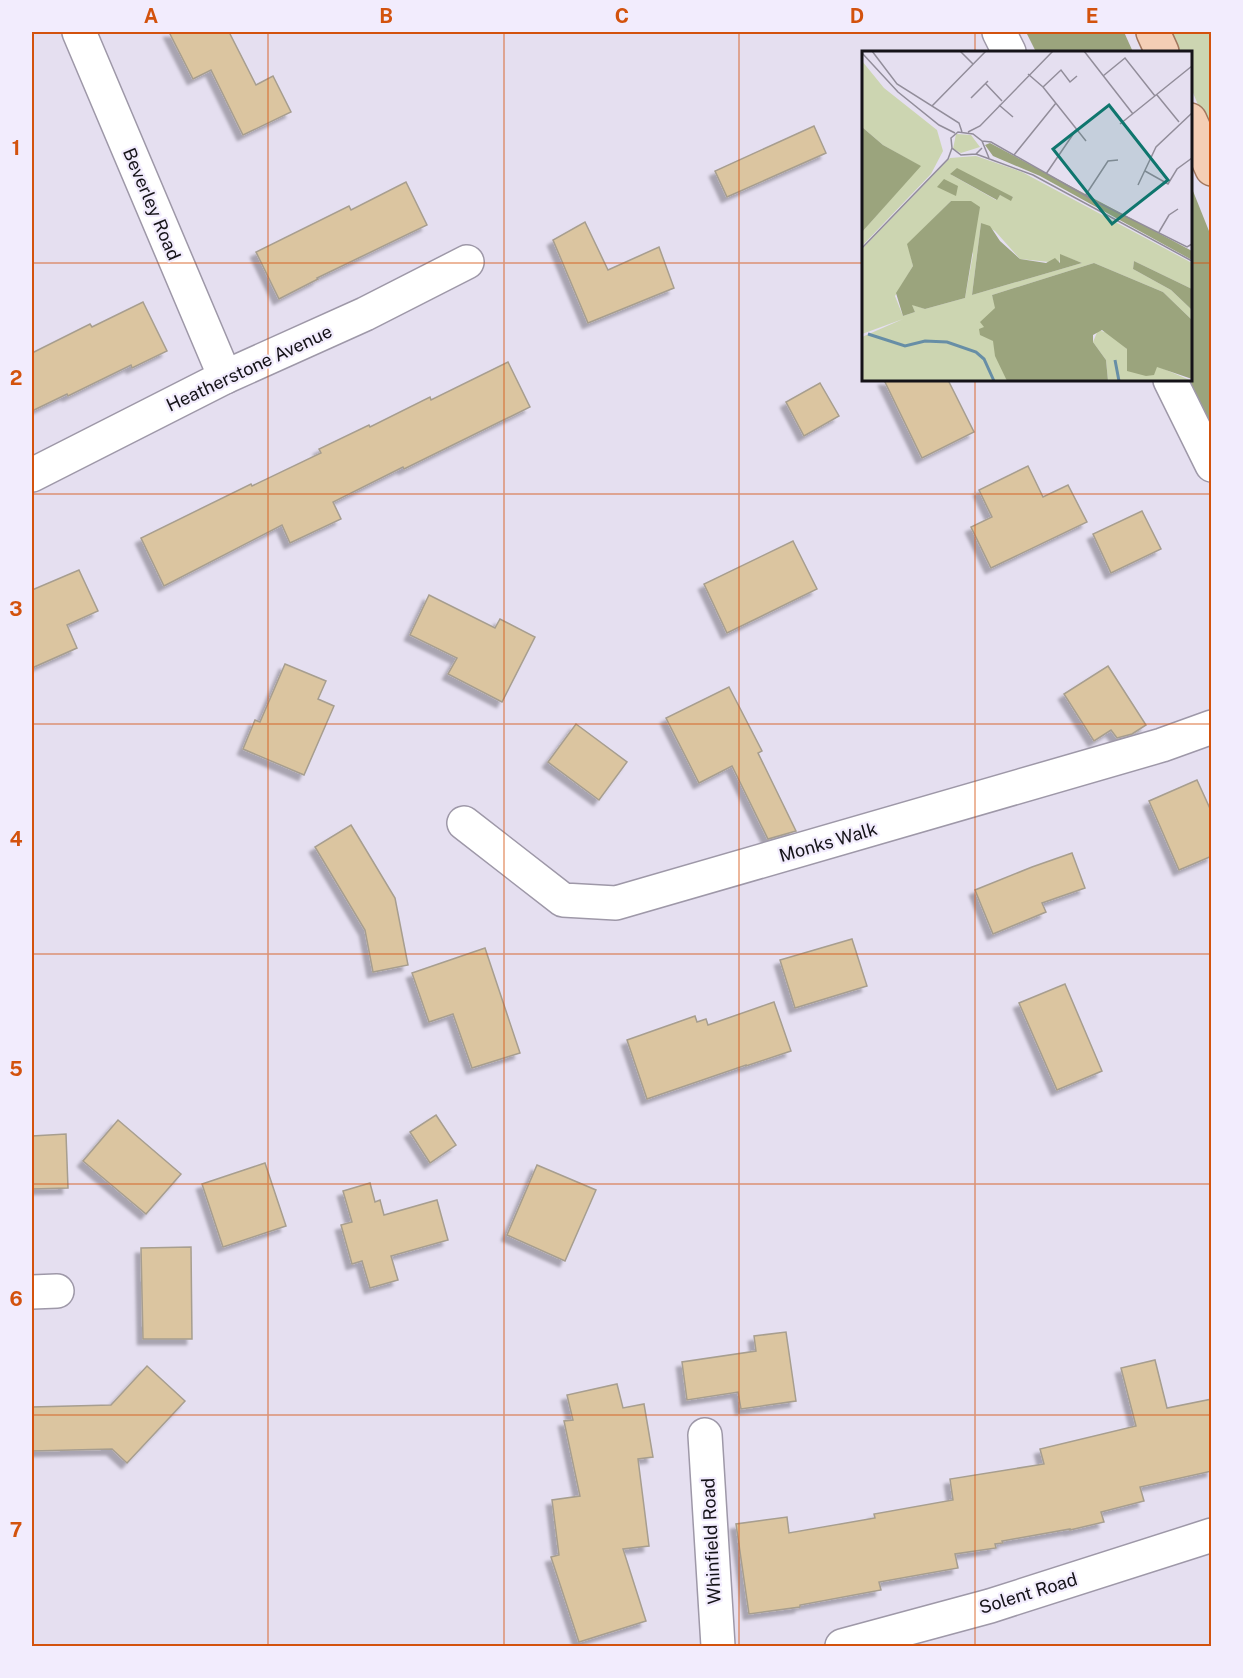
<svg xmlns="http://www.w3.org/2000/svg" width="1243" height="1678" viewBox="0 0 1243 1678" font-family="'Public Sans',sans-serif">
<style>
.green{fill:#ccd5b1}
.forest{fill:#9ba47d}
.building{fill:#dbc5a0;stroke:#a79e8f;stroke-width:1.5;filter:url(#shadow)}
.lines{fill:none;stroke-linecap:round;stroke-linejoin:round}
.minor-casing{stroke:#9e98a8;stroke-width:36}
.primary-casing{stroke:#a1775e;stroke-width:36}
.minor{stroke:#fff;stroke-width:33}
.primary{stroke:#f4ceb5;stroke-width:33}
.grid{fill:none;stroke:#d3520d;stroke-width:1.5;stroke-opacity:0.55}
.labels{text-anchor:middle;dominant-baseline:central;stroke-width:4.5;stroke-linejoin:round;paint-order:stroke}
.street-label{font-size:18px;fill:#151318;stroke:#f2ecfd}
.inset-river{fill:none;stroke:#678ea6;stroke-width:3}
.inset-road{fill:none;stroke:#928d9a;stroke-width:1.5}
.view{fill:#0f766e;fill-opacity:0.15;stroke:#0f766e;stroke-width:3}
.inset-edge{fill:none;stroke:#151318;stroke-width:3}
.neatline{fill:none;stroke:#d3520d;stroke-width:2}
.grid-label{font-size:20px;text-anchor:middle;font-weight:bold;fill:#d3520d}
</style>
<defs>
<filter id="shadow"><feDropShadow dx="-5.5" dy="5.5" stdDeviation="1.5" flood-color="#0004"/></filter>
</defs>
<rect width="100%" height="100%" fill="#e5dff0"/>
<!-- green -->
<path class="green" d="M1166 32H1211V136L1191 88 1190 52H1175Z"/>
<!-- forest -->
<g class="forest">
<path d="M1026 32H1124L1133 52H1036Z"/>
<path d="M1191 186 1211 236V435L1186 380H1190Z"/>
</g>
<!-- building -->
<g class="building">
<path d="M169 32H229L256 85 273 76 291 112 243 135 211 70 193 79Z"/>
<path d="M814 126 826 153 727 197 715 171Z"/>
<path d="M406 182 427 225 317 278 318 279 279 299 256 252 349 206 351 210Z"/>
<path d="M585 222 608 270 659 247 674 288 588 323 553 240Z"/>
<path d="M143 302 167 351 132 368 131 365 68 396 67 394 32 411V353L90 324 92 327Z"/>
<path d="M508 362 530 407 404 469 403 467 333 502 341 519 290 543 282 525 164 586 141 538 251 484 252 486 321 453 319 449 369 425 370 427 430 397 431 400Z"/>
<path d="M884 380H948L974 432 922 458Z"/>
<path d="M820 383 839 416 804 436 786 402Z"/>
<path d="M1028 466 1043 497 1068 485 1087 522 991 568 971 527 992 517 979 490Z"/>
<path d="M1142 511 1161 549 1111 573 1093 534Z"/>
<path d="M793 541 817 589 727 633 704 584Z"/>
<path d="M79 570 98 611 67 625 77 648 32 668V590Z"/>
<path d="M429 595 495 628 500 619 535 637 502 702 448 674 457 658 410 635Z"/>
<path d="M285 664 326 681 318 699 334 706 304 775 243 749 255 720 260 722Z"/>
<path d="M1108 666 1146 725 1132 734 1117 738 1111 730 1094 741 1064 694Z"/>
<path d="M729 687 762 751 758 753 796 831 768 839 732 766 699 783 666 718Z"/>
<path d="M576 724 627 762 599 800 548 762Z"/>
<path d="M1197 780 1212 813V856L1179 870 1149 801Z"/>
<path d="M351 825 395 898 408 965 373 972 365 930 315 847Z"/>
<path d="M1072 853 1085 888 1042 903 1046 912 993 934 975 890 1032 867Z"/>
<path d="M852 939 867 986 795 1008 780 960Z"/>
<path d="M485 948 520 1053 472 1068 453 1014 429 1022 412 973Z"/>
<path d="M1065 984 1102 1071 1057 1090 1019 1003Z"/>
<path d="M774 1002 791 1051 746 1066V1065L647 1099 627 1040 695 1016 697 1022 706 1019 708 1025Z"/>
<path d="M436 1115 456 1145 430 1163 410 1132Z"/>
<path d="M118 1120 181 1174 146 1214 83 1161Z"/>
<path d="M66 1134 68 1188 32 1189V1136Z"/>
<path d="M265 1163 286 1226 223 1247 202 1184Z"/>
<path d="M537 1165 596 1190 565 1261 507 1235Z"/>
<path d="M370 1183 375 1202 380 1200 384 1215 437 1200 448 1240 391 1256 398 1280 370 1288 362 1261 352 1264 341 1225 352 1222 343 1191Z"/>
<path d="M191 1247 192 1339H143L141 1248Z"/>
<path d="M786 1332 796 1401 741 1409 738 1392 687 1400 682 1362 756 1351 754 1336Z"/>
<path d="M1155 1360 1167 1408 1212 1399V1471L1140 1487 1144 1501 1101 1512 1104 1522 1070 1530V1529L1002 1541 1003 1543 995 1544 996 1548 955 1554 958 1568 879 1582 881 1590 800 1605V1607L749 1614 736 1524 787 1517 789 1533 875 1518 874 1514 953 1500 950 1479 1044 1464 1040 1449 1136 1426 1121 1368Z"/>
<path d="M147 1366 185 1401 127 1463 112 1449 32 1451V1407L111 1405Z"/>
<path d="M617 1384 623 1408 644 1404 653 1457 638 1459 649 1546 623 1549 646 1621 579 1642 551 1557 559 1555 552 1500 580 1496 564 1421 573 1420 567 1395Z"/>
</g>
<g class="lines">
<defs>
<g id="minor">
<path d="M79 32 225 377"/>
<path d="M999 32 1009 52"/>
<path d="M1170 380 1212 465"/>
<path d="M32 475 225 377 365 314 467 262"/>
<path d="M464 823 563 900 616 903 1162 745 1212 727"/>
<path d="M32 1292 57 1291"/>
<path d="M705 1435 718 1646"/>
<path d="M842 1646 990 1606 1212 1535"/>
</g>
<g id="primary">
<path d="M1153 32 1162 52"/>
<path d="M1190 120 1212 169"/>
</g>
</defs>
<!-- minor casing -->
<use href="#minor" class="minor-casing"/>
<!-- primary casing -->
<use href="#primary" class="primary-casing"/>
<!-- minor -->
<use href="#minor" class="minor"/>
<!-- primary -->
<use href="#primary" class="primary"/>
</g>
<!-- grid -->
<path class="grid" d="M268 32V1646M504 32V1646M739 32V1646M975 32V52M32 263H864M1190 263H1212M975 380V1646M32 494H1212M32 724H1212M32 954H1212M32 1184H1212M32 1415H1212"/>
<g class="labels">
<!-- street labels -->
<g class="street-label">
<text transform="translate(152 204) rotate(67)">Beverley Road</text>
<text transform="translate(249 368) rotate(-25)">Heatherstone Avenue</text>
<text transform="translate(828 842) rotate(-16)">Monks Walk</text>
<text transform="translate(711 1541) rotate(-93)">Whinfield Road</text>
<text transform="translate(1028 1593) rotate(-17)">Solent Road</text>
</g>
</g>
<!-- overview -->
<g transform="translate(862 51)">
<rect width="330" height="330" fill="#e5dff0"/>
<path d="M0 10 22 37 75 79 81 100 69 123 0 195V181L58 115 21 94 0 76ZM94 83 109 84 118 96 99 102 91 98ZM114 105 160 121 330 212V238L272 210 271 218 309 239 330 259V269L301 241 232 212 130 244 134 257 122 276 124 286 132 290 145 330H0V286L41 268 0 283V198L88 107ZM88 123 151 146 149 149 138 144 134 149ZM89 150 111 203 103 247 63 258 49 253 53 261 41 265 33 245 51 215 46 193ZM119 172 133 180 158 208 197 212 199 204 220 212 110 244ZM236 279 249 283 265 298V320L295 315 330 330H246L244 309 231 291Z" fill="#ccd5b1" fill-rule="evenodd"/>
<path d="M0 76 21 94 59 115 0 181ZM128 92 330 200V209L178 125 131 105 123 94ZM95 117 151 146 149 150 138 144 135 149 88 123ZM82 128 96 135 94 145 75 136ZM89 150H109L118 156 103 247 63 258 50 254 53 261 41 265 34 242 51 215 45 193ZM119 172 128 175 138 190 158 208 184 212 193 207 198 212V203L220 212 110 244ZM272 210 330 238V259L309 239 271 218ZM232 212 301 241 330 269V328L295 316 292 324 284 325 265 320V298L240 279 231 284V291L244 309 246 330H145L133 305 131 290 118 284 117 278 122 276 118 271 133 257 130 244Z" fill="#9ba47d"/>
<path class="inset-river" d="M6 283 43 295 63 290 85 291 114 301 122 308 132 330M253 309 257 330"/>
<path class="inset-road" d="M10 0 35 33 97 72 100 81M98 0 111 13M222 0 271 63M0 2 36 41 77 74 93 82M166 23 181 36 224 90M241 25 263 7 293 45M123 32 140 50M181 36 199 19 208 31 215 25M295 44 317 71M109 47 126 30M137 54 151 66M70 55 124 0M258 73 330 15M106 81 118 75 191 0M120 90 129 91 233 150 325 196 330 193M120 97 114 103 99 104 90 97 89 87 96 81 111 83 120 90 127 107M114 103 171 124 330 210M152 104 194 52M283 120 306 133 315 118 330 107M184 123 214 79M276 134 294 96 330 62M223 145 246 110 256 109M297 181 307 164 316 158M0 197 86 108 90 97"/>
<path class="view" d="M247 54 306 129 250 173 191 98Z"/>
<rect width="330" height="330" class="inset-edge"/>
</g>
<!-- border -->
<rect width="1243" height="1678" fill="none" stroke="#f2ecfd" stroke-width="66"/>
<rect x="33" y="33" width="1177" height="1612" class="neatline"/>
<g class="grid-label">
<text x="151" y="23">A</text>
<text x="386" y="23">B</text>
<text x="622" y="23">C</text>
<text x="857" y="23">D</text>
<text x="1092" y="23">E</text>
<text x="16" y="155">1</text>
<text x="16" y="385">2</text>
<text x="16" y="616">3</text>
<text x="16" y="846">4</text>
<text x="16" y="1076">5</text>
<text x="16" y="1306">6</text>
<text x="16" y="1537">7</text>
</g>
</svg>
